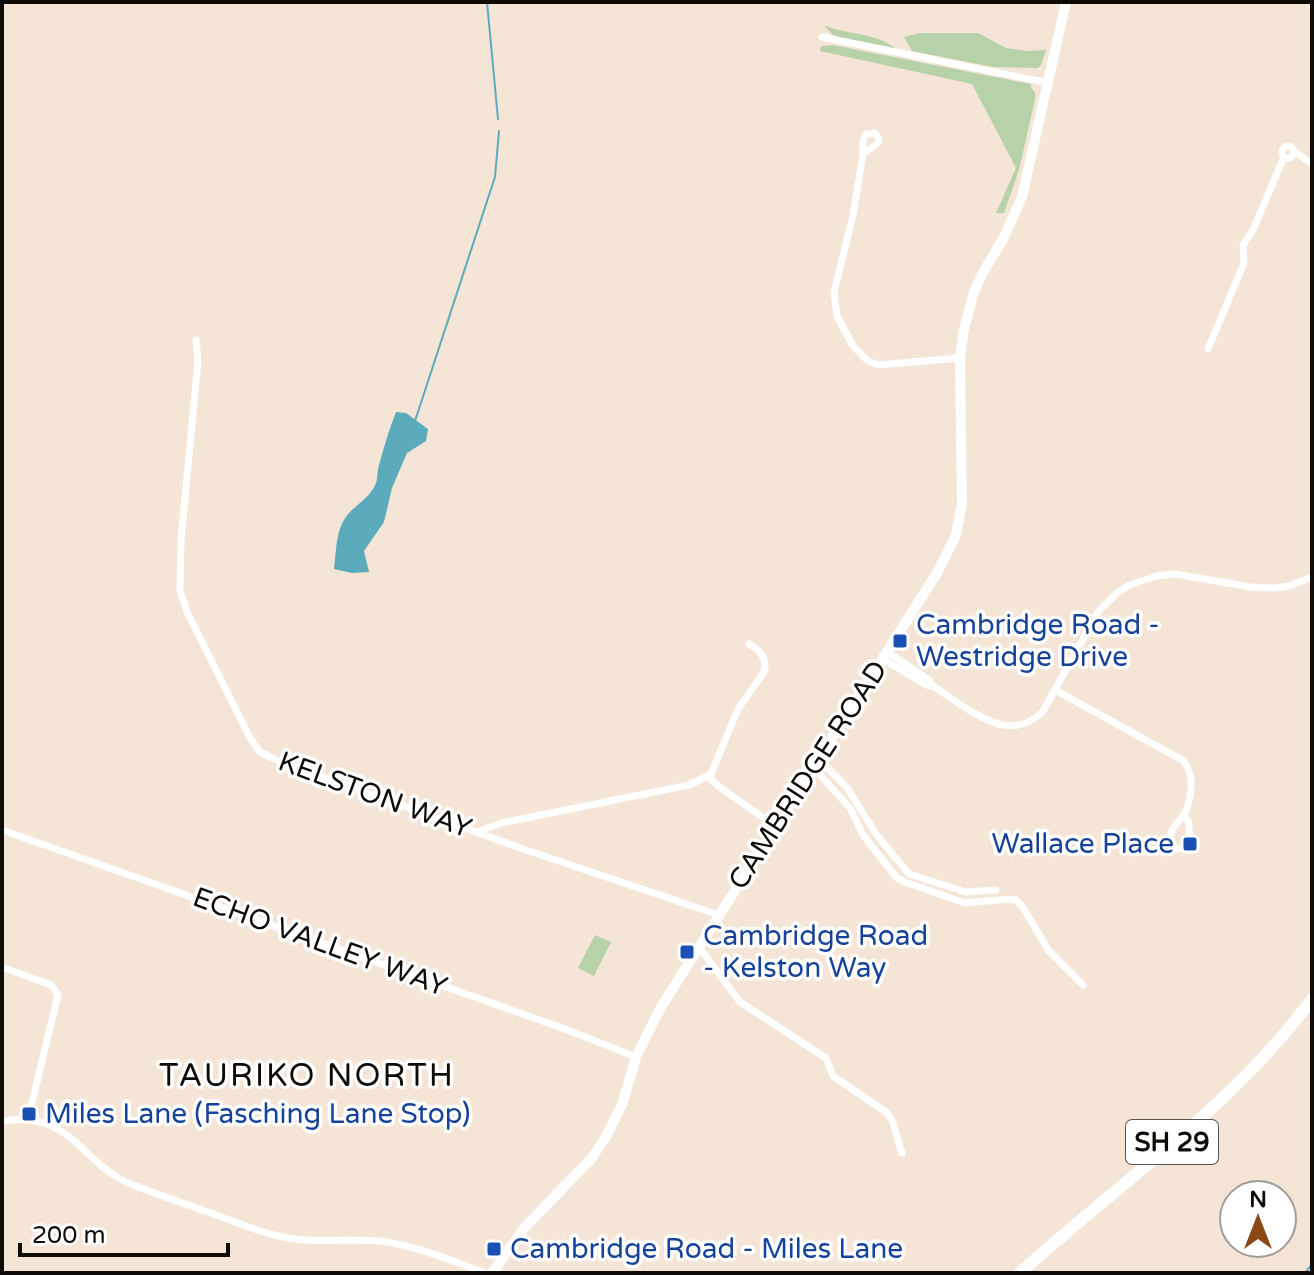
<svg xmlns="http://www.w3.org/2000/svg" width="1314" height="1275" viewBox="0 0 1314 1275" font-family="'Varela Round',sans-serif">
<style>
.green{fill:#b7d2a9}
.water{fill:#5cabbc}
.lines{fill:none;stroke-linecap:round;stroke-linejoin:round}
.stream{stroke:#5cabbc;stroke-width:2}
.minor{stroke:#fff;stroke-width:7}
.secondary{stroke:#fff;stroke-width:10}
.trunk{stroke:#fff;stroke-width:12}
.transit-dot{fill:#1a4fb4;stroke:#fff;stroke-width:3}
.labels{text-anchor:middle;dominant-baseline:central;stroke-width:7;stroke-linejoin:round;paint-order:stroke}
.shield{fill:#fff;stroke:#575451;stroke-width:2}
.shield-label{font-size:26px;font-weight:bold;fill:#0f0b06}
.transit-label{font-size:28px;fill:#164399;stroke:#fff;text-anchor:start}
.street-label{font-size:28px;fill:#0f0b06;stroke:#fff}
.quarter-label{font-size:32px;letter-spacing:2px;fill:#0f0b06;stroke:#fff}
</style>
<rect width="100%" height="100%" fill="#f4e5d7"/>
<!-- green -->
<g class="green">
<path d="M824 25C848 36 874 31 896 49L839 38 832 34Z"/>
<path d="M920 33H978L1006 48 1026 51 1046 50 1041 65 1038 68 993 67 912 51 904 37Z"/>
<path d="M833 45 1031 84V87L1035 93V99L1019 170 1004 213H996L1016 168 972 84 820 51 821 46Z"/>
<path d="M595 935 611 942 594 976 578 968Z"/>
</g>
<!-- water -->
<path class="water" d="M396 412 406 413 428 429 426 441 407 453 392 488 384 522 364 551 369 572 352 573 334 569C337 548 335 527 351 511 360 502 371 496 376 483 378 478 377 471 379 465 384 447 389 429 396 412Z"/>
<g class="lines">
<!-- stream -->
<g class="stream">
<path d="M487 2 498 119"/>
<path d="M415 421 495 177 499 131"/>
<path d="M1305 1273 1312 1264"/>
</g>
<!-- minor -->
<g class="minor">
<path d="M822 37 1049 83"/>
<circle cx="1288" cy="152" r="6"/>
<path d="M1294 151 1312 164"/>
<path d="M863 154 878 143 879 139 875 133 866 134 863 141V154L853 215 834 292 837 316 853 346 868 361 878 365 960 358"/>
<path d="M196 340 198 361 181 540 180 591 188 614 250 738 260 752 276 760 523 849 719 915"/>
<path d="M1208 349 1244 263 1243 245 1253 230 1284 157"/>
<path d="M749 644C760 651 768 658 764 672L738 709 711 774V779L718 786 775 826"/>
<path d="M888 652 929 680 933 686"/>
<path d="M883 659 926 685 933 686C965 706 1009 748 1043 711L1098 612 1118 592 1130 585 1156 576 1176 574 1250 587 1275 588 1289 586 1312 577"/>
<path d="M1055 690 1184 761C1187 766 1190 772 1191 779 1192 788 1189 809 1183 816 1173 828 1164 834 1176 849L1184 848 1189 843V823L1184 815"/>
<path d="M818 758 848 789 876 834 909 874 966 892 996 890"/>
<path d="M813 767 850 808 863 835 897 878 905 882 965 903 1009 899 1016 900 1022 906 1049 951 1083 985"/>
<path d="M2 830 565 1029 636 1057"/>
<path d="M477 832 501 823 689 785 711 774"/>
<path d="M699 947 740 1002 826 1058 833 1076 886 1112 892 1120 902 1153"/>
<path d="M2 967 51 985 58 995 28 1119"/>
<path d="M2 1121C73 1109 80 1165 133 1185 162 1196 191 1206 219 1216 240 1224 262 1233 283 1237 315 1244 349 1238 381 1241 417 1246 452 1261 486 1273"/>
</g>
<!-- secondary -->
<path class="secondary" d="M492 1273 525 1227 591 1159 607 1135 623 1102 636 1057 661 1007 937 573 956 535 962 504 960 358 964 329 974 292 981 276 1003 239 1022 197 1066 2"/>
<!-- trunk -->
<path class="trunk" d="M1020 1273C1118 1184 1232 1107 1312 999"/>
</g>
<!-- markers -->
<g class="transit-dot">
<rect x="892" y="633" width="16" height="16" rx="4"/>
<rect x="1182" y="836" width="16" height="16" rx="4"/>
<rect x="679" y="944" width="16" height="16" rx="4"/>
<rect x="21" y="1106" width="16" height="16" rx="4"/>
<rect x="486" y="1241" width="16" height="16" rx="4"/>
</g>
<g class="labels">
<!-- shield labels -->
<rect class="shield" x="1126" y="1120" width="92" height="44" rx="6"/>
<g class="shield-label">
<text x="1172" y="1142">SH 29</text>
</g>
<!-- transit labels -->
<g class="transit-label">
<text x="916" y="625">Cambridge Road -<tspan x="916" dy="32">Westridge Drive</tspan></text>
<text x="1174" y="844" text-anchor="end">Wallace Place</text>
<text x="703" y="936">Cambridge Road<tspan x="703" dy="32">- Kelston Way</tspan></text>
<text x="45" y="1114">Miles Lane (Fasching Lane Stop)</text>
<text x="510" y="1249">Cambridge Road - Miles Lane</text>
</g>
<!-- street labels -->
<g class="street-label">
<text transform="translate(808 775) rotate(-57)">CAMBRIDGE ROAD</text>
<text transform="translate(375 795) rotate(20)">KELSTON WAY</text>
<text transform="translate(320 942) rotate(20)">ECHO VALLEY WAY</text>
</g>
<!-- quarter labels -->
<g class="quarter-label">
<text x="307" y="1076">TAURIKO NORTH</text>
</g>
</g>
<!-- border -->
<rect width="1314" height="1275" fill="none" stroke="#0f0b06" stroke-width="8"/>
<!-- north arrow -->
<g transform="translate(1258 1219)"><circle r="38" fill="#ffffff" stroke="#9f9d9b" stroke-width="2"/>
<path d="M0-6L14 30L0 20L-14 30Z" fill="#8a4817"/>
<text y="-12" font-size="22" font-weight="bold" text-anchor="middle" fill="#0f0b06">N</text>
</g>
<!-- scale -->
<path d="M20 1243v12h208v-12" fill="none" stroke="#0f0b06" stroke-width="4"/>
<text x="32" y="1243" font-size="24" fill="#0f0b06" stroke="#ffffff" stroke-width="6" paint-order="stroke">200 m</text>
</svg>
